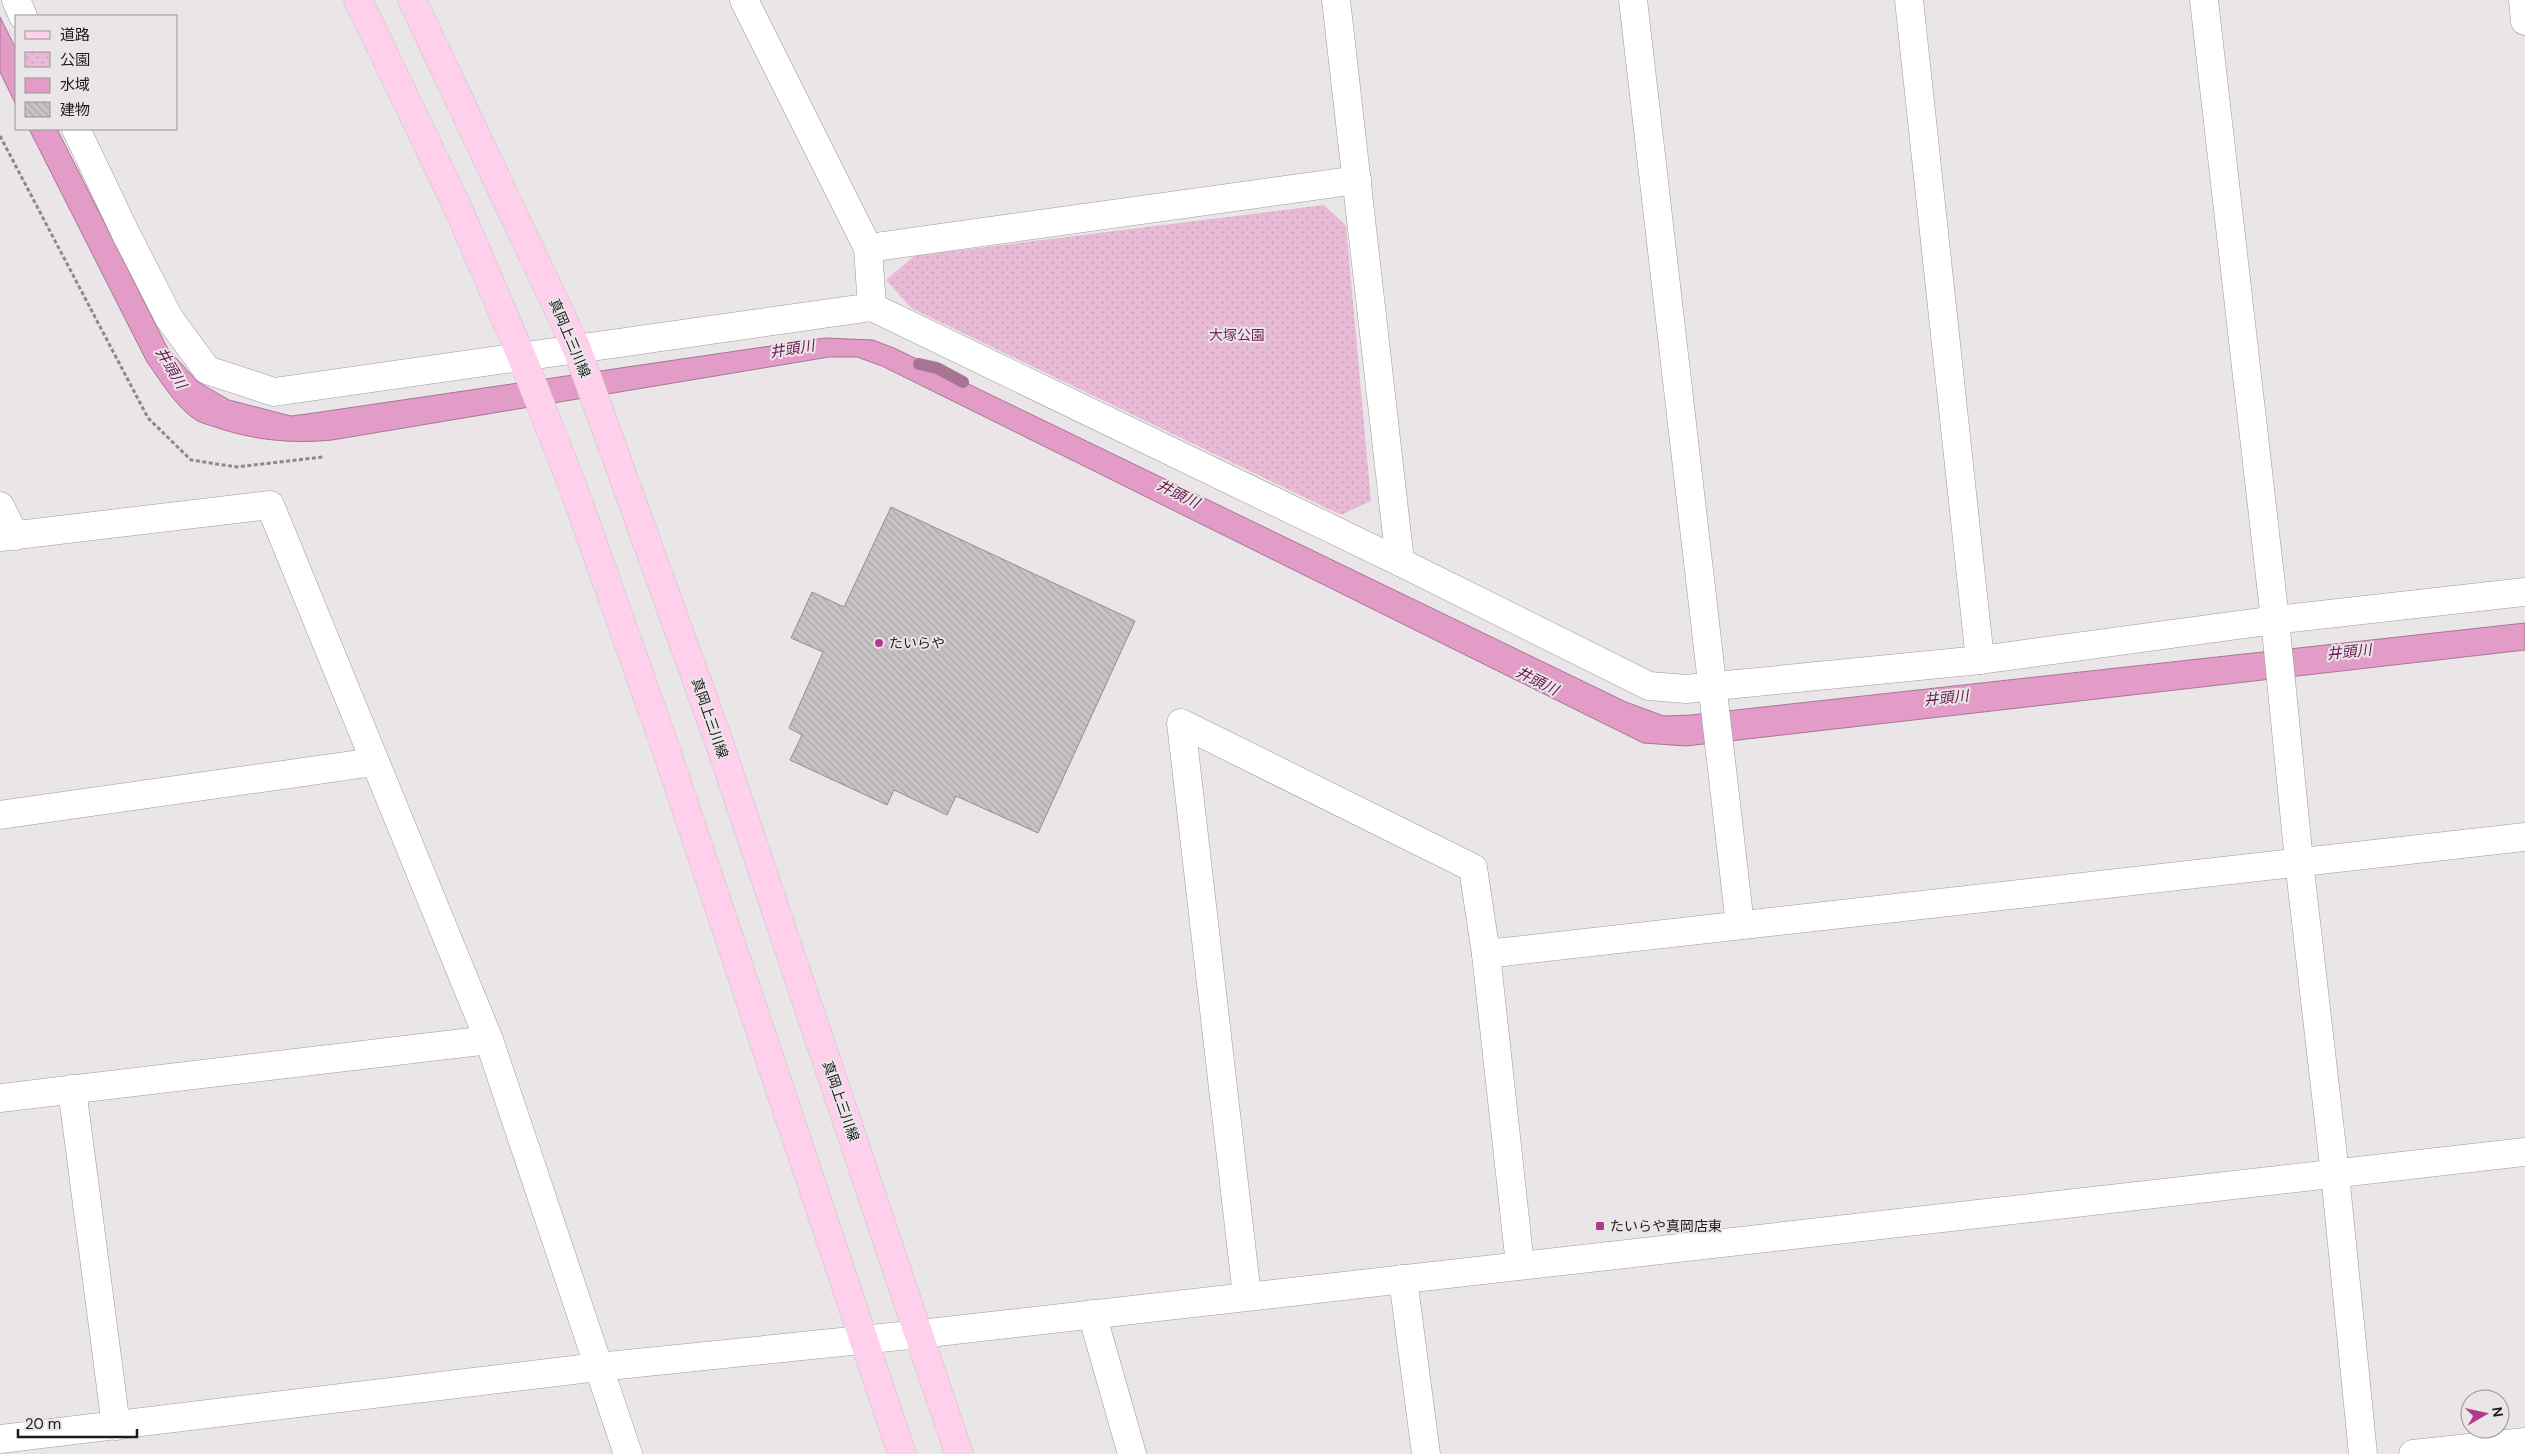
<svg xmlns="http://www.w3.org/2000/svg" width="2525" height="1454" viewBox="0 0 2525 1454" font-family="'DM Sans','Noto Sans JP',sans-serif">
<style>
.park{fill:url(#park-dots)}
.water{fill:#e39cc7;stroke:#a77594}
.lines{fill:none;stroke-linecap:round;stroke-linejoin:round}
.stream{stroke:#a77594;stroke-width:12}
.building{fill:url(#building-back-hatch);stroke:#918e90}
.minor-casing{stroke:#9c999b;stroke-width:29}
.major-casing{stroke:#c4c4c4;stroke-width:29}
.path{stroke:#8c898b;stroke-width:3;stroke-dasharray:4 2.5;stroke-linecap:butt}
.minor{stroke:#fff;stroke-width:28}
.major{stroke:#fed0ec;stroke-width:28}
.poi-dot{fill:#b3398d;stroke:#eae6e8;stroke-width:2}
.labels{text-anchor:middle;dominant-baseline:central;stroke-width:4;stroke-linejoin:round;paint-order:stroke}
.park-label{font-size:14px;fill:#76245c;stroke:#eae6e8}
.street-label{font-size:14px;fill:#1c1b1c;stroke:#eae6e8}
.poi-label{font-size:14px;fill:#1c1b1c;stroke:#eae6e8;text-anchor:start}
.water-label{font-size:15px;font-style:italic;fill:#691650;stroke:#eae6e8}
</style>
<defs>
<pattern id="park-dots" width="8" height="8" patternUnits="userSpaceOnUse" patternTransform="scale(1.25)"><rect width="8" height="8" fill="#e8bad5"/><path d="M2 2h.1M6 6h.1" fill="none" stroke="#c69fb6" stroke-width="1.8" stroke-linecap="round"/></pattern>
<pattern id="building-back-hatch" width="6" height="6" patternUnits="userSpaceOnUse" patternTransform="scale(1.25)"><rect width="6" height="6" fill="#c6c2c5"/><path d="M-1 5l2 2M0 0l6 6M5-1l2 2" fill="none" stroke="#aaa6a9"/></pattern>
</defs>
<rect width="100%" height="100%" fill="#eae6e8"/>
<!-- park -->
<path class="park" d="M1324 205 1346 226 1371 501 1341 515 911 308 886 280 914 256Z"/>
<!-- water -->
<g class="water">
<path d="M0 17 16 49V105L0 72Z"/>
<path d="M29 129H57L168 349 198 382 229 400 291 416 307 414 825 338 873 340 894 348 1626 702 1664 716 1691 715 2525 623V650L1686 746 1643 743 882 366 857 357H829L332 440C291 444 253 440 215 427 209 425 201 423 196 420 176 407 161 381 147 362Z"/>
</g>
<g class="lines">
<!-- stream -->
<path class="stream" d="M919 364 937 368 963 382"/>
</g>
<!-- building -->
<path class="building" d="M891 507 1135 621 1038 833 956 796 947 815 894 790 887 805 790 760 802 735 789 728 823 652 791 638 812 592 844 607Z"/>
<g class="lines">
<defs>
<g id="minor">
<path d="M16 0 23 16"/>
<path d="M744 0 868 248 872 307"/>
<path d="M1336 0 1400 562"/>
<path d="M1633 0 1740 925"/>
<path d="M1909 0 1980 660"/>
<path d="M2204 0 2275 620 2299 861 2335 1174 2363 1454"/>
<path d="M2523 0 2525 21"/>
<path d="M76 129 126 234 169 318 207 370 274 392 872 307 1400 562 1649 686 1686 689 1980 660 2275 620 2525 592"/>
<path d="M868 248 1357 180"/>
<path d="M0 506 15 536"/>
<path d="M0 537 270 505 489 1040 628 1454"/>
<path d="M0 815 374 762"/>
<path d="M1486 954 1520 1265"/>
<path d="M72 1089 116 1426"/>
<path d="M0 1098 489 1040"/>
<path d="M1403 1279 1426 1454"/>
<path d="M1247 1296 1181 723 1473 868 1486 954 2525 837"/>
<path d="M1092 1314 1132 1454"/>
<path d="M0 1439 598 1367 920 1334 2525 1152"/>
<path d="M2413 1454 2525 1442"/>
</g>
<g id="major">
<path d="M358 0 458 208 521 355 573 487 667 752 902 1454"/>
<path d="M412 0 577 349 719 742 959 1454"/>
</g>
</defs>
<!-- minor casing -->
<use href="#minor" class="minor-casing"/>
<!-- major casing -->
<use href="#major" class="major-casing"/>
<!-- path -->
<path class="path" d="M0 136 148 418 191 460 237 467 323 457"/>
<!-- minor -->
<use href="#minor" class="minor"/>
<!-- major -->
<use href="#major" class="major"/>
</g>
<!-- markers -->
<g class="poi-dot">
<circle cx="879" cy="643" r="5"/>
<rect x="1595" y="1221" width="10" height="10" rx="2.5"/>
</g>
<g class="labels">
<!-- park labels -->
<g class="park-label">
<text x="1237" y="335">大塚公園</text>
</g>
<!-- street labels -->
<g class="street-label">
<text transform="translate(570 338) rotate(67)">真岡上三川線</text>
<text transform="translate(710 718) rotate(71)">真岡上三川線</text>
<text transform="translate(841 1101) rotate(71)">真岡上三川線</text>
</g>
<!-- poi labels -->
<g class="poi-label">
<text x="889" y="643">たいらや</text>
<text x="1610" y="1226">たいらや真岡店東</text>
</g>
<!-- water labels -->
<g class="water-label">
<text transform="translate(792 349) rotate(-9)">井頭川</text>
<text transform="translate(171 368) rotate(59)">井頭川</text>
<text transform="translate(1178 494) rotate(27)">井頭川</text>
<text transform="translate(2349 652) rotate(-6)">井頭川</text>
<text transform="translate(1537 681) rotate(27)">井頭川</text>
<text transform="translate(1946 698) rotate(-6)">井頭川</text>
</g>
</g>
<!-- legend -->
<rect x="15" y="15" width="162" height="115" fill="#eae6e8" stroke="#989596"/>
<rect x="25" y="31" width="25" height="8" fill="#fed0ec" stroke="#989596"/>
<text x="60" y="40" font-size="15" fill="#1c1b1c">道路</text>
<rect x="25" y="52" width="25" height="15" fill="url(#park-dots)" stroke="#989596"/>
<text x="60" y="65" font-size="15" fill="#1c1b1c">公園</text>
<rect x="25" y="78" width="25" height="15" fill="#e39cc7" stroke="#989596"/>
<text x="60" y="90" font-size="15" fill="#1c1b1c">水域</text>
<rect x="25" y="102" width="25" height="15" fill="url(#building-back-hatch)" stroke="#989596"/>
<text x="60" y="115" font-size="15" fill="#1c1b1c">建物</text>
<!-- north arrow -->
<g transform="translate(2485 1414) rotate(81)"><circle r="24" fill="#eae6e8" stroke="#989596"/>
<path d="M0-4L9 19L0 12L-9 19Z" fill="#b3398d"/>
<text y="-8" font-size="14" font-weight="bold" text-anchor="middle" fill="#1c1b1c">N</text>
</g>
<!-- scale -->
<path d="M18 1429v8h119v-8" fill="none" stroke="#1c1b1c" stroke-width="2.5"/>
<text x="25" y="1429" font-size="15" fill="#1c1b1c" stroke="#eae6e8" stroke-width="4" paint-order="stroke">20 m</text>
</svg>
